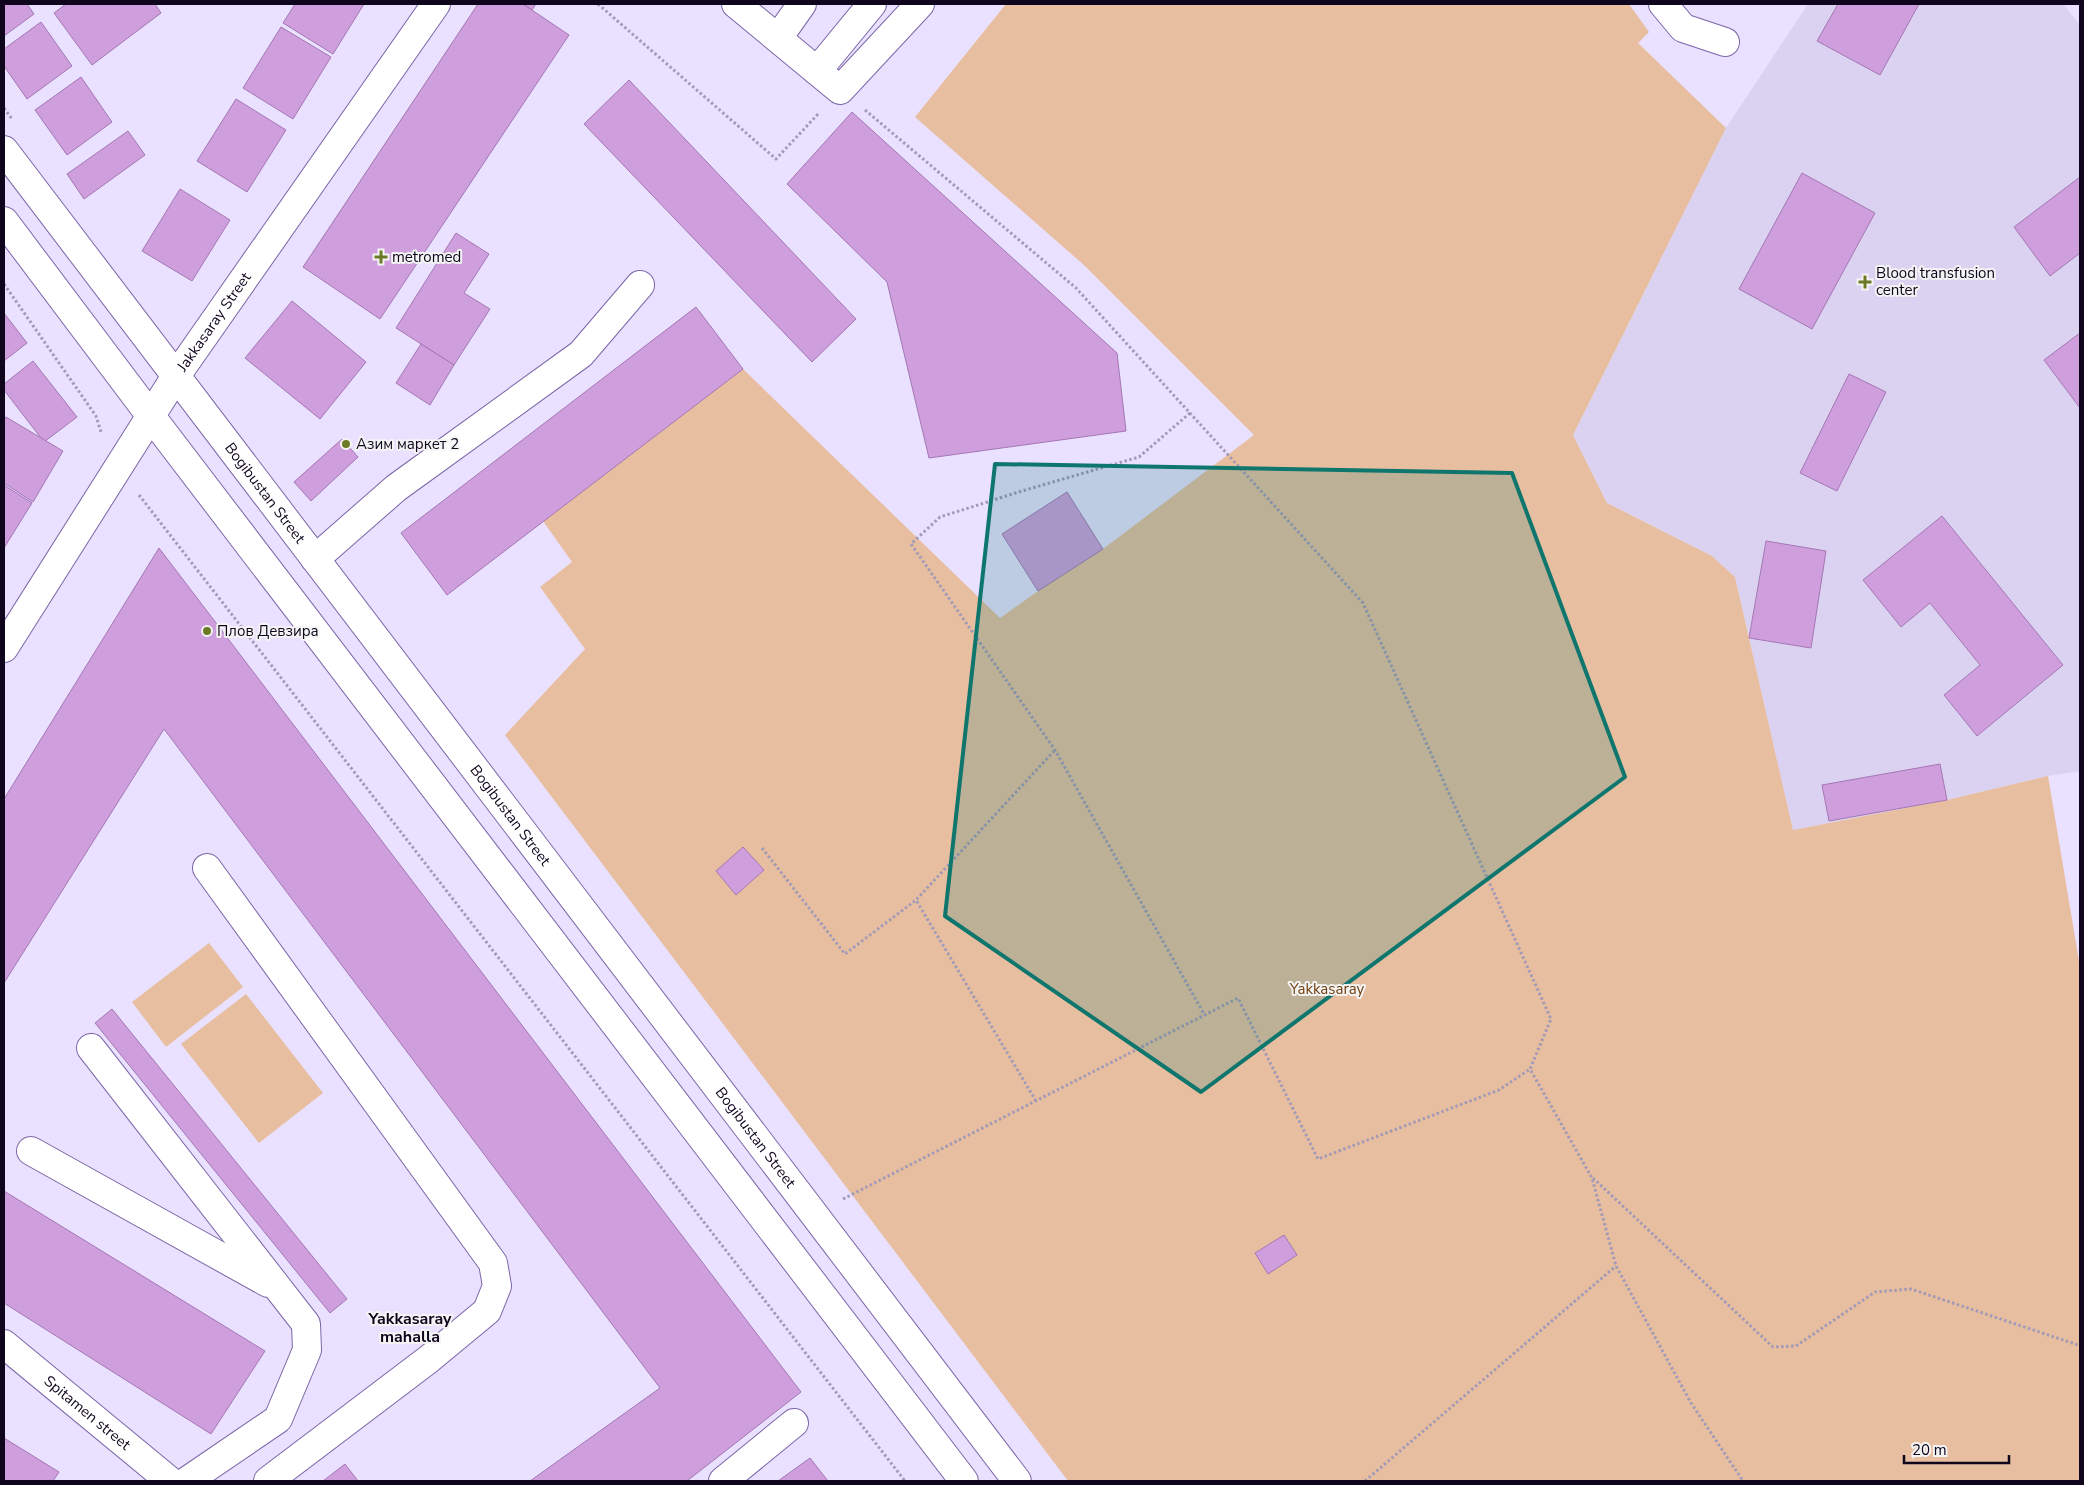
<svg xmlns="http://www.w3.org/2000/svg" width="2084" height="1485" viewBox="0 0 2084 1485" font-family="'Nunito Sans',sans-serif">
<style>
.built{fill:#dbd2f1}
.green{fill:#e8bea0}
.building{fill:#ce9edd;stroke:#a477b3}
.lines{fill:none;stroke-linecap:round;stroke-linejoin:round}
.minor-casing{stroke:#7b66a7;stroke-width:30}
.path{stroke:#a29ab6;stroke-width:3;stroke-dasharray:2.5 2.5;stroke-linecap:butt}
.minor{stroke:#fff;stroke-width:28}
.marked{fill:#0f766e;fill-opacity:0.2;stroke:#0f766e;stroke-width:4;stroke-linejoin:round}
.poi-dot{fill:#6c7a26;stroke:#f3f4f3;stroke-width:2}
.labels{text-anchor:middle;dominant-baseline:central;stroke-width:4;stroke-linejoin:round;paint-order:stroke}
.poi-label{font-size:15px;fill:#0f061e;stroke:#f3f4f3;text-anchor:start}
.street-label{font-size:15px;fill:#0f061e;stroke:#f3f4f3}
.park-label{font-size:15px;fill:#744112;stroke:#f3f4f3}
.neighbourhood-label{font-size:16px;font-weight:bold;fill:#0f061e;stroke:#f3f4f3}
</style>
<rect width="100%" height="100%" fill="#e9e1ff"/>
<!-- built -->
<path class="built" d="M1808 4H2063L2080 25V771L2048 776 1947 800 1793 830 1735 577 1712 556 1607 503 1573 435 1726 128Z"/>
<!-- green -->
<g class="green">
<path d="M1006 4H1629L1649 32 1638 43 1726 128 1573 435 1607 503 1712 556 1735 577 1793 830 1947 800 2048 776 2080 967V1479L2078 1481H1068L505 735 585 649 540 587 572 562 543 521 743 369 1000 618 1038 591 1103 549 1254 435 1085 266 915 117Z"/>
<path d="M209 943 243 987 166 1047 132 1002Z"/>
<path d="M246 994 323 1093 259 1143 181 1044Z"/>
</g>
<!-- building -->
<g class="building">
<path d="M4 4H27L34 14 4 36Z"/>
<path d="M66 4H155L161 13 92 65 54 13Z"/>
<path d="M295 4H364L333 54 283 23Z"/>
<path d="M478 4H523L569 35 380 319 303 267Z"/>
<path d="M523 4H536L532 10Z"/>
<path d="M1838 4H1919L1880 75 1817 41Z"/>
<path d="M41 22 72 66 27 99 4 66V49Z"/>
<path d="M281 27 331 57 293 119 243 88Z"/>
<path d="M81 77 112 122 67 155 35 110Z"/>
<path d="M629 80 856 319 812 362 584 124Z"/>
<path d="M236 99 286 130 247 192 197 161Z"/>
<path d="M852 112 1117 353 1126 431 929 458 887 282 787 184Z"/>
<path d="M128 131 145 155 84 199 67 174Z"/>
<path d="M1802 173 1875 213 1812 329 1739 289Z"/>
<path d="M2080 177V253L2050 276 2014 227Z"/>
<path d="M180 189 230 220 192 281 142 251Z"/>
<path d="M456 233 489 254 464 293 490 309 454 365 396 328Z"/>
<path d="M292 301 366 362 320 419 245 358Z"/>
<path d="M696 307 743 369 447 595 401 533Z"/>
<path d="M4 313 27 343 4 361Z"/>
<path d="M2080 333V408L2044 360Z"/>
<path d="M421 344 454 365 430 405 396 383Z"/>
<path d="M33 361 77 417 44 442 4 390V384Z"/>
<path d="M1849 374 1886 392 1837 491 1800 473Z"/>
<path d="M6 417 63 451 33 502 4 483V420Z"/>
<path d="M342 439 358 457 311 501 294 482Z"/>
<path d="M4 485 32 503 4 548Z"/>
<path d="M1067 492 1103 549 1038 591 1002 534Z"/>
<path d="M1942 516 2063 665 1977 736 1944 695 1980 665 1930 603 1901 627 1863 580Z"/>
<path d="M1766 541 1826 551 1811 648 1749 638Z"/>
<path d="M159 548 801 1392 687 1481H530L660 1388 164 729 4 983V799Z"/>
<path d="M1940 764 1947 800 1829 821 1822 785Z"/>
<path d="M743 847 764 870 736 895 716 871Z"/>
<path d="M112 1009 347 1299 330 1313 95 1023Z"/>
<path d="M4 1191 265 1351 211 1434 4 1303Z"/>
<path d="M1284 1235 1297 1255 1268 1274 1255 1253Z"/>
<path d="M4 1438 59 1472 53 1481H4Z"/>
<path d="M810 1458 828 1481H778Z"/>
<path d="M345 1464 358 1481H323Z"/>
</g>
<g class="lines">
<defs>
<g id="minor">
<path d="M736 4 840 90 920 4"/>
<path d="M1663 4 1683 28 1725 42"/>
<path d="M778 38 802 4"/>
<path d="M817 71 872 4"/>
<path id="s1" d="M4 150 1017 1481"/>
<path d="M4 221 150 415 964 1481"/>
<path d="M315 559 396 488 581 354 640 285"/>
<path id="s2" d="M4 648 176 376 436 4"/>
<path d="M207 868 493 1263 497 1286 487 1311 429 1359 268 1481"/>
<path d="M91 1048 306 1324 307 1350 278 1419 187 1481"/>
<path d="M31 1151 268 1283"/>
<path id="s3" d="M4 1344 170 1481"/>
<path d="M723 1481 794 1423"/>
</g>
</defs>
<!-- minor casing -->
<use href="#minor" class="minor-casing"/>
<!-- path -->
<g class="path">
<path d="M598 4 776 159 819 113"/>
<path d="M4 108 12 119"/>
<path d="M865 110 1076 288 1363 603 1551 1019 1530 1069 1592 1178 1616 1266 1691 1403 1743 1481"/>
<path d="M4 284 96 416 101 432"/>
<path d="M1190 413 1139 457 1022 491 940 517 911 544 1055 750 1204 1014"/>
<path d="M139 495 905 1481"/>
<path d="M762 848 845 954 916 900"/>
<path d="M1036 1101 916 900 1055 750"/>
<path d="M1593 1178 1773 1347 1796 1346 1875 1292 1911 1289 2078 1345"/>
<path d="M843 1199 1238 998 1318 1159 1499 1090 1530 1069"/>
<path d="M1365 1481 1616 1266"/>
</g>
<!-- minor -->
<use href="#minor" class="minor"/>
</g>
<!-- marked area -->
<path class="marked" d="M995 464 1512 473 1625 777 1201 1092 945 916Z"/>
<!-- markers -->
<g class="poi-dot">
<path d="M378.5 249.5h5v5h5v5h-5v5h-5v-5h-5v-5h5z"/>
<path d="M1862.5 274.5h5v5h5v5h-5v5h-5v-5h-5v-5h5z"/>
<circle cx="346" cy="444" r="5"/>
<circle cx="207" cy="631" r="5"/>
</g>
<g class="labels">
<!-- poi labels -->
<g class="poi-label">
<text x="392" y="257">metromed</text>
<text x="1876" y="273">Blood transfusion<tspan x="1876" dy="17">center</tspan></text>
<text x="356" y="444">Азим маркет 2</text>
<text x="217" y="631">Плов Девзира</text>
</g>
<!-- street labels -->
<g class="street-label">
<text stroke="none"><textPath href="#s2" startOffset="388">Jakkasaray Street</textPath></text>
<text stroke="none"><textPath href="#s1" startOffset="431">Bogibustan Street</textPath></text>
<text stroke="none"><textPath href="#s1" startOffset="836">Bogibustan Street</textPath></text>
<text stroke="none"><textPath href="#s1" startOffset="1241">Bogibustan Street</textPath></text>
<text stroke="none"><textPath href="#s3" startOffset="108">Spitamen street</textPath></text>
</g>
<!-- park labels -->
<g class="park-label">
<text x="1327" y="989">Yakkasaray</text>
</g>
<!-- neighbourhood labels -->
<g class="neighbourhood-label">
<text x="410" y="1319">Yakkasaray<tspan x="410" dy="18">mahalla</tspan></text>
</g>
</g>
<!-- border -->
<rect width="2084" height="1485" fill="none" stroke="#0f061e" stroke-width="10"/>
<!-- scale -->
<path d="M1904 1455v8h105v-8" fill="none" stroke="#0f061e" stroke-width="2.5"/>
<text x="1912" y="1455" font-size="15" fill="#0f061e" stroke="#f3f4f3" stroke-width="4" paint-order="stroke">20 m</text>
</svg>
